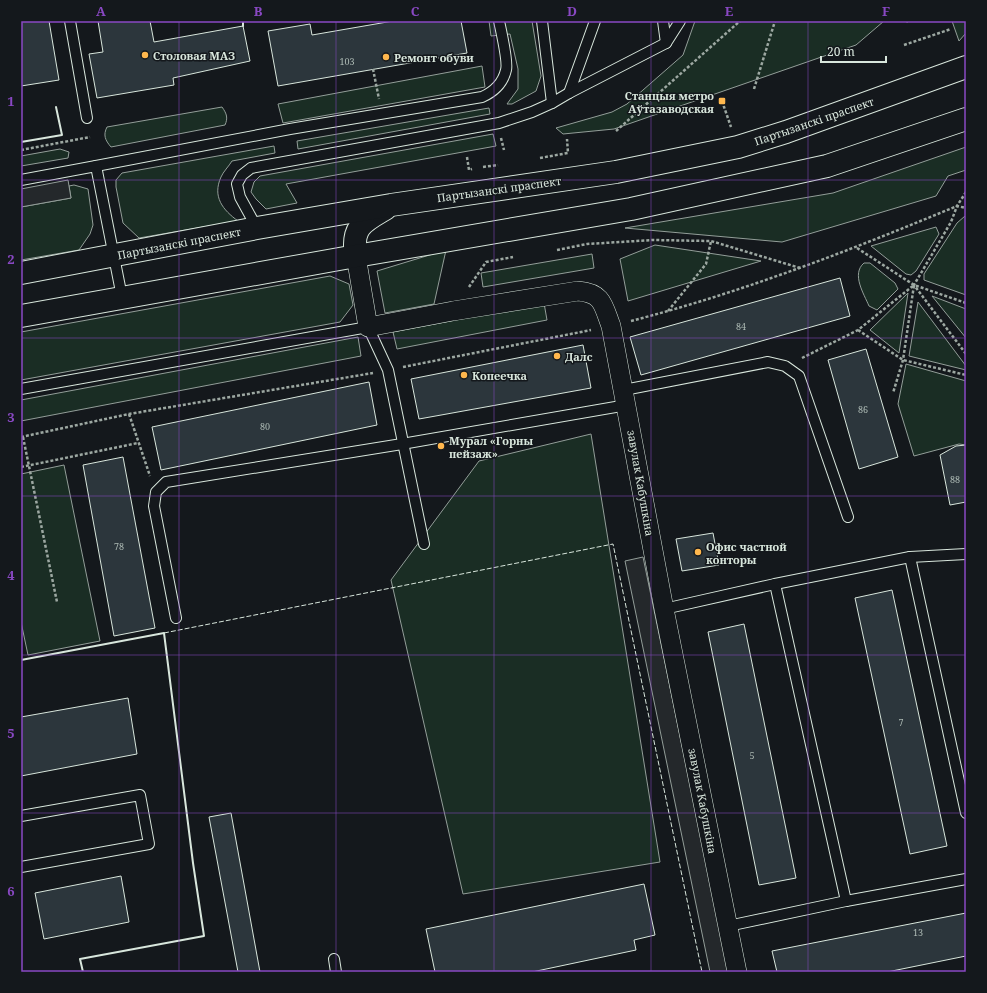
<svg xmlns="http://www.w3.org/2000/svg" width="987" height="993" viewBox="0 0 987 993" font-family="'Noto Serif',serif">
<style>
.green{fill:#1a2d24;stroke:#939e99}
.parking{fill:#24282b;stroke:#939e99}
.building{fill:#2c363c;stroke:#d8e6dc}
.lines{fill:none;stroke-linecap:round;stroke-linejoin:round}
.lane-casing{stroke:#d8e6dc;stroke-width:12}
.street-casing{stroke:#d8e6dc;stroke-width:20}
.primary-casing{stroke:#d8e6dc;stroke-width:24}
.path{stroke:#9da8a2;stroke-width:2.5;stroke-dasharray:3 2;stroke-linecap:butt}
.lane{stroke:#14181c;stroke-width:10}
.street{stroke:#14181c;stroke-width:19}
.primary{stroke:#14181c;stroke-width:22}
.fence{stroke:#d8e6dc;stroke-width:1;stroke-dasharray:5 2;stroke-linecap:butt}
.wall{stroke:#d8e6dc;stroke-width:2}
.grid{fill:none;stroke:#8948c3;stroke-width:1;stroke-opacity:0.55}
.poi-dot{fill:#ffb74d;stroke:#14181c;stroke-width:1.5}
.labels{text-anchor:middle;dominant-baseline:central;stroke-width:3;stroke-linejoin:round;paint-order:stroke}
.number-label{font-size:9px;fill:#adbab4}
.poi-label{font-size:11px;font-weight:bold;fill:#d8e6dc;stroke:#14181c;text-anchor:start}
.street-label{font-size:11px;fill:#d8e6dc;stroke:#14181c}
.neatline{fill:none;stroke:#8948c3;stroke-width:1.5}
.grid-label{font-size:13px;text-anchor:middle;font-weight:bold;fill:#8948c3}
</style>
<rect width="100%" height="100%" fill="#14181c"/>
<!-- green -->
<g class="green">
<path d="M489 21H532L541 76 536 91 512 104H507L518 89V69L510 34 491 36Z"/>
<path d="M695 21H884L856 45 614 129 563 134 556 128 612 112 627 104 683 55Z"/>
<path d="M952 21H966V33L959 41Z"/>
<path d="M482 66 485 87 283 123 278 104Z"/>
<path d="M222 107C227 114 228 118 225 125L111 147C105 140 103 135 107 127Z"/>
<path d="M489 108 490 114 298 149 297 141Z"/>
<path d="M493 134 496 146 286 184 297 203 266 209 256 199 251 192 254 182 260 176Z"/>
<path d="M274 146 275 153 232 161C229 166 223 172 221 177 212 197 223 210 238 221L139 238 123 223 116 187V180L122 173Z"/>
<path d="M966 147V170L948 176 936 196 782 242 625 228 833 193Z"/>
<path d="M60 149 69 152 68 158 21 166V156Z"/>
<path d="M74 185 88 189 93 225 90 234 79 250 21 260V207L71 198 69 186Z"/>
<path d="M965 216H966V295L924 280V274L957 223Z"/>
<path d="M936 227 939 234 916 271 911 275 906 274 871 246Z"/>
<path d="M655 245 761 261 628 301 620 259Z"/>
<path d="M446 250 434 304 385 313 377 271Z"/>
<path d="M592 254 594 268 483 287 481 273Z"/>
<path d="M864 263H870L895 283 898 289 877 310 869 306C864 294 851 274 864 263Z"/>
<path d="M330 276 349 284 353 305 340 322 21 380V332Z"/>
<path d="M908 293 899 353 870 330Z"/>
<path d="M932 296 966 309V338Z"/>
<path d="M918 302 966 366V370L909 356Z"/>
<path d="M544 303 547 320 397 349 393 332Z"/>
<path d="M358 337 361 356 21 421V400Z"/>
<path d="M906 364 966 381V445L959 444 914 456 898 404Z"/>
<path d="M591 434 660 862 463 894 391 580 479 461Z"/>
<path d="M64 465 100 641 28 655 21 622V474Z"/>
</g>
<!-- parking -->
<g class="parking">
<path d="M68 180 71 198 21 207V189Z"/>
<path d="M643 557 729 972H710L625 561Z"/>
</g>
<!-- building -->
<g class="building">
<path d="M21 21H49L59 80 21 86Z"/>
<path d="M98 21H150L154 42 243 26 250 61 173 78 174 85 97 98 89 54 103 52Z"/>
<path d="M393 21H461L467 53 278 86 268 31 310 24 312 35Z"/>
<path d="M840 278 850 316 641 375 630 337Z"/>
<path d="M583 345 591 388 419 419 411 379Z"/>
<path d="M866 349 898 457 859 469 828 360Z"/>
<path d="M369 382 377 425 161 470 152 427Z"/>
<path d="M966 445V502L950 505 940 455 956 446Z"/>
<path d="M123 457 155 628 114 636 83 465Z"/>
<path d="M713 533 719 565 682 571 676 539Z"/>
<path d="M892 590 947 846 910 854 855 598Z"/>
<path d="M744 624 796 878 759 885 708 632Z"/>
<path d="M128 698 137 754 21 776V717Z"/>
<path d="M231 813 260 972H238L209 817Z"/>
<path d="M121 876 129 922 44 939 35 893Z"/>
<path d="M644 884 655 935 634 940 636 950 532 972H435L426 929Z"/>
<path d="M966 913V956L887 972H777L772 951Z"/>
</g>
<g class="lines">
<defs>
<g id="lane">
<path d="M70 21 87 118"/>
<path d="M542 21 552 103"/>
<path d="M663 21 666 43"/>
<path d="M569 93 595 21"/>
<path d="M96 166 290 129 482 97C493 92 503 83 506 70 508 63 501 30 499 21"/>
<path d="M21 180 96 166 122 297"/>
<path d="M257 228 240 197 237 184 242 175 251 168 499 123 532 112 552 103 569 93 666 43 680 21"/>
<path d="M21 389 368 327 388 370 424 544"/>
<path d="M624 390 768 362 785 366 799 376 848 517"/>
<path d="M910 557 966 554"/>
<path d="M775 584 846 901"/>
<path d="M664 609 775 584 910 557 966 813"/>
<path d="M176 618 154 506 156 492 166 482 402 444 627 405"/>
<path d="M21 816 140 795 149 844 21 867"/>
<path d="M728 926 846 901 966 879"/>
<path d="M334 959 336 972"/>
</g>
<path id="street" d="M356 256 368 327 453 311 578 291C603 293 603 305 611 326L664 609 737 972"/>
<g id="primary">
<path d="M356 256C351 227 363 222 385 209"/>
<path d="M21 273 257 228 391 205 616 172 738 147 786 132 966 67"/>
<path d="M21 316 356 256 631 209 827 166 966 119"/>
</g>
</defs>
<!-- lane casing -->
<use href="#lane" class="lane-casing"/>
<!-- street casing -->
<use href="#street" class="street-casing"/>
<!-- primary casing -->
<use href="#primary" class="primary-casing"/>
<!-- path -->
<g class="path">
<path d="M907 21 908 22"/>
<path d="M904 45 951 29"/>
<path d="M373 69 379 99"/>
<path d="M754 89 775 21"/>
<path d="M722 101 731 127"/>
<path d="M616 131 740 21"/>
<path d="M501 138 504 150"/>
<path d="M21 150 90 137"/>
<path d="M467 157 469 170 472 169"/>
<path d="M540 158 568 153 567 139"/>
<path d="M483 167 498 165"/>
<path d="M966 192 957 206 951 222 914 285 966 354"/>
<path d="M857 248 914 285 966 303"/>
<path d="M557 250 587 244 653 240 711 241 800 268"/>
<path d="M469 287 486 262 513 257"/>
<path d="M668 311 706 264 711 241"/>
<path d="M631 321C743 292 851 250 957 206L966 208"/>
<path d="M858 330 903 360 966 375"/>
<path d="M802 358 858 330 914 285 903 360 893 393"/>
<path d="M403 367 591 330"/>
<path d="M129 414 150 476"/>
<path d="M21 437 129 414 373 373"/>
<path d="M23 437 57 602"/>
<path d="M21 467 138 443"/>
</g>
<!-- lane -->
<use href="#lane" class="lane"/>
<!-- street -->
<use href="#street" class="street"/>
<!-- primary -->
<use href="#primary" class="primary"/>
<!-- fence -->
<path class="fence" d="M164 633 613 544 702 972"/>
<!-- wall -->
<g class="wall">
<path d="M243 21V26"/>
<path d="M21 142 62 135 56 107"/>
<path d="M21 660 164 633 193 863 204 936 80 959 83 972"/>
</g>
</g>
<!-- grid -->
<path class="grid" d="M179 21V972M336 21V972M494 21V972M651 21V972M808 21V972M21 180H966M21 338H966M21 496H966M21 655H966M21 813H966"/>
<!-- markers -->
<g class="poi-dot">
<circle cx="145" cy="55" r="4"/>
<circle cx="386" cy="57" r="4"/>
<rect x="718" y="97" width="8" height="8" rx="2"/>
<circle cx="557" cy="356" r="4"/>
<circle cx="464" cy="375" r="4"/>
<circle cx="441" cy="446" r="4"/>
<circle cx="698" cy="552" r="4"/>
</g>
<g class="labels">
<!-- number labels -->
<g class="number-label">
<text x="347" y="61">103</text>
<text x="741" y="326">84</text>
<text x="863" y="409">86</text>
<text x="265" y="426">80</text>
<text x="955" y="479">88</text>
<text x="119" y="546">78</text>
<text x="901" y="722">7</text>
<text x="752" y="755">5</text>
<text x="918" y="932">13</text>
</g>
<!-- poi labels -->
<g class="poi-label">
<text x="153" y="55">Столовая МАЗ</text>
<text x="394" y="57">Ремонт обуви</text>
<text x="714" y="95" text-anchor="end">Станцыя метро<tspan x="714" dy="13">Аўтазаводская</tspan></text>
<text x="565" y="356">Далс</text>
<text x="472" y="375">Копеечка</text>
<text x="449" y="440">Мурал «Горны<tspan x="449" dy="13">пейзаж»</tspan></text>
<text x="706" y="546">Офис частной<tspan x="706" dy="13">конторы</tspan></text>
</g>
<!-- street labels -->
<g class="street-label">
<text transform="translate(814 121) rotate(-19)">Партызанскі праспект</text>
<text transform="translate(499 189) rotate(-8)">Партызанскі праспект</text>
<text transform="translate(179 243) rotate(-11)">Партызанскі праспект</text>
<text transform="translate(641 483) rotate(80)">завулак Кабушкіна</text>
<text transform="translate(703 801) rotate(79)">завулак Кабушкіна</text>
</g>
</g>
<!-- border -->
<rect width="987" height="993" fill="none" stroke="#14181c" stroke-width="44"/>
<!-- scale -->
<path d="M821 56v6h65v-6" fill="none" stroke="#d8e6dc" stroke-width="2"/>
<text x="827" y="56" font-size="12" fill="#d8e6dc" stroke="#14181c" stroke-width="3" paint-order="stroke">20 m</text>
<rect x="22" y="22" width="943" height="949" class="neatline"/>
<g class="grid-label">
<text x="101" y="16">A</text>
<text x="258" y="16">B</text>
<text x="415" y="16">C</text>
<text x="572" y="16">D</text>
<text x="729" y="16">E</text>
<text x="886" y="16">F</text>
<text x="11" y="106">1</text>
<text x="11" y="264">2</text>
<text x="11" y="422">3</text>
<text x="11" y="580">4</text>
<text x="11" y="738">5</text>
<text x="11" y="896">6</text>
</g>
</svg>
